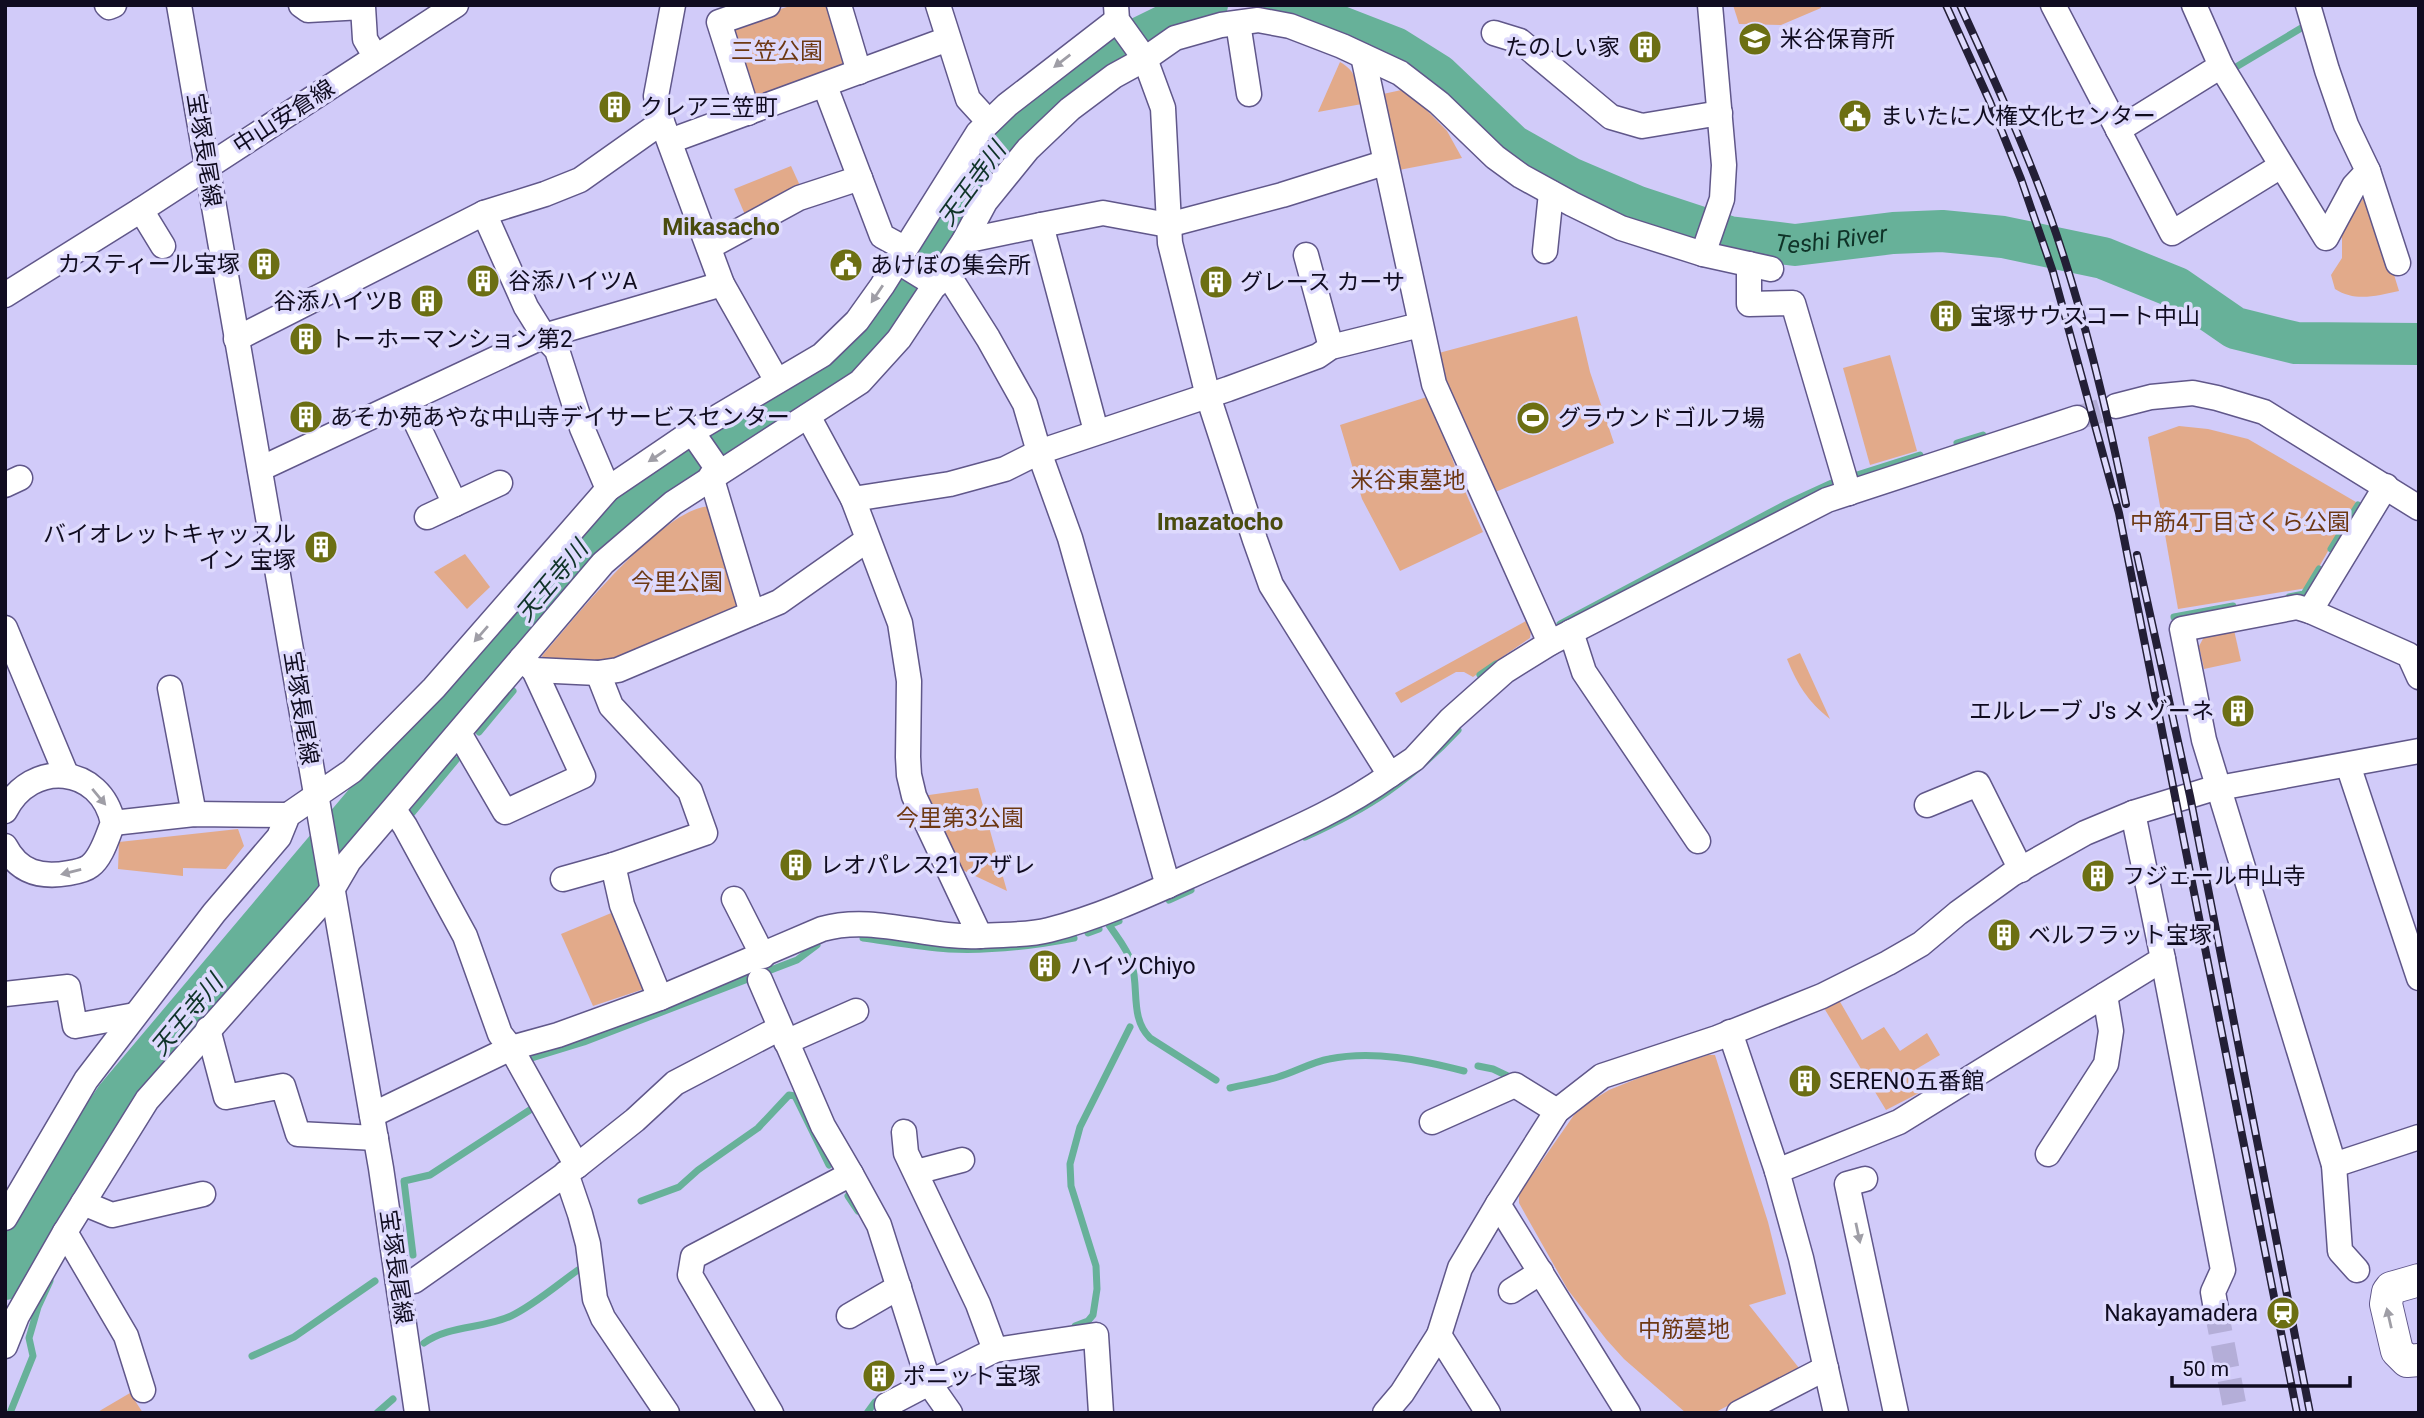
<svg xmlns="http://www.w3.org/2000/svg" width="2424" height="1418" viewBox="0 0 2424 1418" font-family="Roboto,'Noto Sans JP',sans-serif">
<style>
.green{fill:#e2aa8a}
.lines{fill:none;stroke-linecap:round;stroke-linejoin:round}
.stream{stroke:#67b199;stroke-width:7}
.river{stroke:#67b199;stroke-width:42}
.minor-tunnel{stroke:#b4aed8;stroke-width:24;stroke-dasharray:24 12;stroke-linecap:butt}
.minor-casing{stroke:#60578a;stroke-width:27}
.major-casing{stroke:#60578a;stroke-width:34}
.minor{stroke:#fff;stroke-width:24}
.major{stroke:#fff;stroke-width:32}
.rail-casing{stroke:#231f36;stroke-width:8}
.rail{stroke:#dedafd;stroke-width:5;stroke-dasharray:16;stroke-linecap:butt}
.oneway{fill:#9f9ea6}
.labels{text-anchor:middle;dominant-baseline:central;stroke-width:7;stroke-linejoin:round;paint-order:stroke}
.poi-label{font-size:23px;fill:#100c20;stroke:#dedafd;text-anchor:start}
.park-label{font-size:23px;fill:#6d3813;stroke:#dedafd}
.street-label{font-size:23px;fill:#100c20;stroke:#dedafd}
.water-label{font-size:24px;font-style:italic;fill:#0f3328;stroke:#dedafd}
.neighbourhood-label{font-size:24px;font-weight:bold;fill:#494b0e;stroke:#dedafd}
</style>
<rect width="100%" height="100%" fill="#d1cbf9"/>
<!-- green -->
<g class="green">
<path d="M793 5H829L847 61 839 72 755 99 731 25Z"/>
<path d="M1733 5H1820L1821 8 1781 25 1739 24Z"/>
<path d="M1340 62C1357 71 1358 86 1362 104L1318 112Z"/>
<path d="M1406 89 1447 131 1462 158 1399 170 1383 94Z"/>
<path d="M791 166 802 190 746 217 734 189Z"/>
<path d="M2368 190 2399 291C2376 296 2355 302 2335 289L2331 275 2342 258V233Z"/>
<path d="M1577 316 1590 372 1614 443 1493 493 1449 393 1435 354Z"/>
<path d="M1890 355 1917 451 1870 465 1843 368Z"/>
<path d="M1430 396 1458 475 1483 532 1400 571 1362 499 1340 425Z"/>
<path d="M2179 426 2208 429 2248 439 2356 502 2307 588 2178 609 2148 437Z"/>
<path d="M710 506 737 600 735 609 612 662 547 665 542 656C574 619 662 508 710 506Z"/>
<path d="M465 554 490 587 467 609 434 572Z"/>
<path d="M1526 621 1531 631 1530 638 1473 677 1464 672H1456L1401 703 1395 693Z"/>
<path d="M2234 630 2241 661 2204 669 2199 646 2204 637Z"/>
<path d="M1800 653 1830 719C1808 702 1797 684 1787 659Z"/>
<path d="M978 788 1007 891 952 865 922 796Z"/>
<path d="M238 829 244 846 226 869 183 868V876L118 869 119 842Z"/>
<path d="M616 911 650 987 593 1006 561 934Z"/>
<path d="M1839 1000 1862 1040 1884 1027 1900 1051 1927 1033 1940 1055 1908 1074 1919 1093 1886 1110 1824 1008Z"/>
<path d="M1708 1055H1715L1768 1222 1786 1294 1749 1305 1799 1368 1714 1413H1686L1624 1359 1606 1339 1568 1290 1519 1203V1194L1574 1115 1591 1101 1609 1090 1651 1073Z"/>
<path d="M130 1393 143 1413H96Z"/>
</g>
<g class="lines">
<!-- stream -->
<g class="stream">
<path d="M2231 70 2303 27"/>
<path d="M1957 443 1983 435"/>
<path d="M1857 475 1920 455"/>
<path d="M2331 549 2358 505"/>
<path d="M2289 597 2304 594 2319 569"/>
<path d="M2174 617 2233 606"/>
<path d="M1560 624 1784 505 1832 483"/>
<path d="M1480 675 1496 664"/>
<path d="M479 732 513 691"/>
<path d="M412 813 456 760"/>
<path d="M1305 837C1369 808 1410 781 1458 730"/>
<path d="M1169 900 1191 890"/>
<path d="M1119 921 1109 925C1117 937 1128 950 1132 964 1139 990 1130 1018 1150 1038L1216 1080"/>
<path d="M1088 933 1099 929"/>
<path d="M863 938C892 942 921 947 949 949 991 951 1033 946 1074 938"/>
<path d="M522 1061 584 1042 776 968 797 960 817 945"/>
<path d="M1478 1066 1493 1069 1514 1079"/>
<path d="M1230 1088C1246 1084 1262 1082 1278 1077 1295 1072 1312 1062 1329 1059 1373 1050 1421 1060 1464 1071"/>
<path d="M848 1196 858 1211"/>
<path d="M641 1201 679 1187 698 1170 758 1128 789 1095 795 1096 829 1165"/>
<path d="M413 1255 404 1181 430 1175 536 1106 534 1103"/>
<path d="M1075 1331V1326L1088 1321 1093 1315 1097 1289 1096 1266 1071 1186 1070 1164 1080 1127 1130 1027"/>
<path d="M424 1343C449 1325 483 1329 511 1316 534 1305 557 1285 578 1270"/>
<path d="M252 1356 294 1337 375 1281"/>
<path d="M10 1413 33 1356 29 1338 38 1307 50 1281"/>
<path d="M377 1413 393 1399"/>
<path d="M867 1413 875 1402 882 1398"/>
</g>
<!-- river -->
<g class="river">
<path id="s1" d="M1284 5 1395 48 1438 75 1513 146 1570 178 1638 207 1729 237 1795 245 1893 233 1942 231 2003 237 2103 258 2177 288 2235 328 2296 343 2419 344"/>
<path d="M5 1279 45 1202 116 1098 596 529 673 473 843 368 875 328 993 147 1062 89 1113 51 1207 5"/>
</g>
<!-- minor-tunnel -->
<g class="minor-tunnel">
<path d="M2077 418 2116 406"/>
<path d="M2216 1309 2235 1408"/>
</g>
<defs>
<g id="minor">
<path d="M107 5 109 7 114 5"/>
<path d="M179 5 381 1168 417 1413"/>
<path d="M301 5 308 10 363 7 365 39 375 56"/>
<path d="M673 5 656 96 662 122 722 284 777 381"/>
<path d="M839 5 859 72"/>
<path d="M938 5 968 99 989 122"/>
<path d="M1116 5 1117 20 1145 59 1163 108 1170 243 1208 396 1255 540 1271 585 1390 775 1414 759 1451 719 1505 671 1550 643 1827 500 2077 418"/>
<path d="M2053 5 2172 233 2281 166"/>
<path d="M2194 5 2221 66 2326 238 2354 186 2368 171 2346 125 2327 70 2308 5"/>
<path d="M1238 23 1249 94"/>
<path d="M1494 33 1520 41 1611 117 1642 126 1720 113"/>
<path d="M1363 56 1434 384 1550 643"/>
<path d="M825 86 882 236 904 248"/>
<path d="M748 113 719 22 768 5"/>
<path d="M2118 130 2221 66"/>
<path d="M670 141 948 39"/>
<path d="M2368 171 2398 263"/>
<path d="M141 210 163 246"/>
<path d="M484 213 526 307 544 336 557 350 582 428 608 489"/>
<path d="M1041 225 1103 213 1168 225 1282 195 1384 163"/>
<path d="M964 241 1041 225 1096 431"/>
<path d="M709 247 799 198 860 178"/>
<path d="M1545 251 1551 193"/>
<path d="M1703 254 1722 199 1724 165 1710 5"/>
<path d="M1306 255 1331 347"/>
<path d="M897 261 936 285"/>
<path d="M1749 264V304L1793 303 1849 493"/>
<path d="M945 270 988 338 1025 404 1039 452 1070 538 1168 886"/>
<path d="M5 295 141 210 456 5"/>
<path d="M236 339 484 213 545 194 580 180 662 122"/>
<path d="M406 401 455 504"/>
<path d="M2116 406 2151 397 2193 393 2217 398 2264 412 2419 508"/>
<path d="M808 416 853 499 900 623 909 681 908 757 909 775 914 796 980 936C1002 934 1027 936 1049 930 1108 915 1164 887 1219 863 1278 836 1337 813 1390 775"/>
<path d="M692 432 719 471"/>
<path d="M260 469 544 336 722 284"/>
<path d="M711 476 752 613"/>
<path d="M5 485 20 478"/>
<path d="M853 499 950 484 1005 469 1039 452 1228 389 1318 356 1331 347 1420 325"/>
<path d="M427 517 500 483"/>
<path d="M2310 611 2409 655 2419 677"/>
<path d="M5 628 66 774"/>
<path d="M1571 632 1584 672 1698 841"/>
<path d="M521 659 534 670 598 673 618 670 779 602 867 540"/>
<path d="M598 673 611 706 690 791 705 833 613 865 622 905 660 998"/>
<path d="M170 688 194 814"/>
<path d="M459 733 505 812 583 776 534 670"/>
<path d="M2348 765 2419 978"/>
<path d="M1927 805 1978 784 2021 870"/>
<path d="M394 810 405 826 465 936 500 1034 511 1048 577 1166"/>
<path d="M5 811C31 759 101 765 113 823 107 837 102 857 90 866 85 870 75 872 69 873 41 878 19 873 5 846"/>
<path d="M113 823 194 814 288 815"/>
<path d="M563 879 613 865"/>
<path d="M734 899 763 956"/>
<path d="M2163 959 2223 1270 2213 1292 2216 1309"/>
<path d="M760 980 823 1126 851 1174"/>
<path d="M5 994 68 987 75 1026 135 1015"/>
<path d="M208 1029 226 1097 283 1086 298 1134 376 1138"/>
<path d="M1730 1032 1777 1171 1801 1258 1836 1413"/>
<path d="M786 1042 856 1011"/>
<path d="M372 1115 511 1048 558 1035 660 998 822 929C874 914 927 939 980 936"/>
<path d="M1432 1122 1515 1085 1557 1111"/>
<path d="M904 1132 906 1153 978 1304 995 1350"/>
<path d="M2048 1154 2106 1064 2111 1031 2105 995"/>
<path d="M2334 1165 2419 1137"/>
<path d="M1777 1171 1899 1122 2163 959 2133 813"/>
<path d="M916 1172 962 1160"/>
<path d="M566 1173 580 1214 588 1244 595 1299 603 1318 667 1413"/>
<path d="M1865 1179 1847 1184 1896 1413"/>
<path d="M83 1203 112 1215 203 1194"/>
<path d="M5 1218 86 1080 214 913 279 837 288 815 352 771 434 688 608 489 692 432 822 355 857 321 882 286 978 133 1007 105 1117 20"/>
<path d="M65 1232 126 1336 143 1390"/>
<path d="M2357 1270 2340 1251 2334 1165 2204 740 2182 629 2297 607 2310 611 2386 486"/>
<path d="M398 1282 414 1281 577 1166 635 1120 675 1083 780 1028"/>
<path d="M1511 1291 1541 1272"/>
<path d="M849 1316 899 1287"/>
<path d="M1439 1335 1488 1413"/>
<path d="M5 1346 17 1316 65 1232 147 1100 318 907 332 890 349 861 603 563 673 503 860 382 899 339 964 241 985 202 1028 149 1070 109 1114 76 1145 59 1175 38 1221 25 1258 20 1290 26 1342 46 1400 73 1439 103 1495 157 1521 176 1572 204 1621 228 1703 254 1771 269"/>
<path d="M887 1405 929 1383 950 1413"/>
<path d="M771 1413 690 1275 693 1257 851 1174 879 1225 929 1383 995 1350 1096 1335 1101 1413"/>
<path d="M1385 1413 1402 1393 1439 1335 1460 1268 1498 1204"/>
<path d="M1628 1413 1498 1204 1557 1111 1602 1076 1717 1038 1822 996 1888 963 1921 944 1958 913 2012 874 2085 833 2133 813 2208 790 2419 751"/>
<path d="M1739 1413 1826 1368"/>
</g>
<path id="major" d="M2419 1280 2391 1288 2388 1292 2386 1304 2397 1351 2407 1361 2419 1360"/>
</defs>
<!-- minor casing -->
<use href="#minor" class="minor-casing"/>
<!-- major casing -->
<use href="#major" class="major-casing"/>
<!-- minor -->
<use href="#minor" class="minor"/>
<!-- major -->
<use href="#major" class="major"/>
<defs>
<g id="rail">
<path d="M1946 5 1990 102 2021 179 2053 272 2119 513 2297 1413"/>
<path d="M1960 5C1992 75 2024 144 2050 216 2083 309 2106 407 2126 504"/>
<path d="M2137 555 2190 796 2310 1413"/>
</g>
</defs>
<!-- rail casing -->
<use href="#rail" class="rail-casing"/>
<!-- rail -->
<use href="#rail" class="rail"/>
</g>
<!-- one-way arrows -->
<defs><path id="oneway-solid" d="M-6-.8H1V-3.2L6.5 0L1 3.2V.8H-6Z" transform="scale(1.75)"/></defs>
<g class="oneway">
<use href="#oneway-solid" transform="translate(1062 61) rotate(142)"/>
<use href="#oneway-solid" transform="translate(877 294) rotate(124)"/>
<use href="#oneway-solid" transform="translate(657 456) rotate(146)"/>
<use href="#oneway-solid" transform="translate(481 634) rotate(131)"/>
<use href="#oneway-solid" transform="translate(99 797) rotate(50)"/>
<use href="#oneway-solid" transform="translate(71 872) rotate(166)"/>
<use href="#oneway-solid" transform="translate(1858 1233) rotate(78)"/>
<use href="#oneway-solid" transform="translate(2389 1318) rotate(-103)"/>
</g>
<!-- icons -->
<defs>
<symbol id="school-disc" viewBox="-11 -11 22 22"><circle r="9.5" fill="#6c6f13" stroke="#dedafd"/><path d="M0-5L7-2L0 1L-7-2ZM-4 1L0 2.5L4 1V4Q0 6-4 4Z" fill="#fff"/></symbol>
<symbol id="building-disc" viewBox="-11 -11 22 22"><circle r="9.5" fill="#6c6f13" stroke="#dedafd"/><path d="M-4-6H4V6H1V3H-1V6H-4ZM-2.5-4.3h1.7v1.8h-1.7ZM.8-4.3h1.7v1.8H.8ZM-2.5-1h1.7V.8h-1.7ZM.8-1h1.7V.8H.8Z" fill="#fff"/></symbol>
<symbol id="civic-disc" viewBox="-11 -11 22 22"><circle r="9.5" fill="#6c6f13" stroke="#dedafd"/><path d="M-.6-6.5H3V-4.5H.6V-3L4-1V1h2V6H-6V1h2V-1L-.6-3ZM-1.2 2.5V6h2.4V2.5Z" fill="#fff"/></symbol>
<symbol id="stadium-disc" viewBox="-11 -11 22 22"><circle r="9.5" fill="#6c6f13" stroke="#dedafd"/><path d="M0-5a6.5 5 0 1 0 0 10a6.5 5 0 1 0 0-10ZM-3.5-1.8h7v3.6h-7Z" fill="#fff"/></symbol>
<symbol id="station-disc" viewBox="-11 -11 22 22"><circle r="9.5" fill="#6c6f13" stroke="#dedafd"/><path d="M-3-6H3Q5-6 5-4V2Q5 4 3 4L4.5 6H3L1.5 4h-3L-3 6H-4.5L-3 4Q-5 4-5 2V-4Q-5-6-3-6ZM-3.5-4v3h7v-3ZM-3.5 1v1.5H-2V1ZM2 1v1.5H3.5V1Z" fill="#fff"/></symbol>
</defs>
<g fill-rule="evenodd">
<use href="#school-disc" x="1736" y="20" width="38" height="38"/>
<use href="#building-disc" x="1626" y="28" width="38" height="38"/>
<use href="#building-disc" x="596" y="88" width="38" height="38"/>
<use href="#civic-disc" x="1836" y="97" width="38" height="38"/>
<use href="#building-disc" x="245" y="245" width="38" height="38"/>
<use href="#civic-disc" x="827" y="246" width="38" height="38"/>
<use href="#building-disc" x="464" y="262" width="38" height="38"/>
<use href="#building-disc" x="1197" y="263" width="38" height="38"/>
<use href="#building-disc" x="408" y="282" width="38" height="38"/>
<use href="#building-disc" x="1927" y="297" width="38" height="38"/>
<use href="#building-disc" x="287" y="320" width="38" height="38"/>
<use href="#building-disc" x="287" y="398" width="38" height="38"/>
<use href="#stadium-disc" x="1514" y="399" width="38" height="38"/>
<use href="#building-disc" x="302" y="528" width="38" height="38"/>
<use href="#building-disc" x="2219" y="692" width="38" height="38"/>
<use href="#building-disc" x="777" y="846" width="38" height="38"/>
<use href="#building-disc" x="2079" y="857" width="38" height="38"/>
<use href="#building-disc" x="1985" y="916" width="38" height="38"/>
<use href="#building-disc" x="1026" y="947" width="38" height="38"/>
<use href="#building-disc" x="1786" y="1062" width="38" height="38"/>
<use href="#station-disc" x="2264" y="1294" width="38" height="38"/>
<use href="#building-disc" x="860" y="1357" width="38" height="38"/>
</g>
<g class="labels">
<!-- poi labels -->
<g class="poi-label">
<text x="1780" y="39">米谷保育所</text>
<text x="1620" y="47" text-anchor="end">たのしい家</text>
<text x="640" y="107">クレア三笠町</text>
<text x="1880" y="116">まいたに人権文化センター</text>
<text x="240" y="264" text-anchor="end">カスティール宝塚</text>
<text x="870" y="265">あけぼの集会所</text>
<text x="508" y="281">谷添ハイツA</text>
<text x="1240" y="282">グレース カーサ</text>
<text x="402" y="301" text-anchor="end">谷添ハイツB</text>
<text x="1970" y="316">宝塚サウスコート中山</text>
<text x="330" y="339">トーホーマンション第2</text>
<text x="330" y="417">あそか苑あやな中山寺デイサービスセンター</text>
<text x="1558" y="418">グラウンドゴルフ場</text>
<text x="296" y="534" text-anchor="end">バイオレットキャッスル<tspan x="296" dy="26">イン 宝塚</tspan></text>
<text x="2214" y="711" text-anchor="end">エルレーブ J's メゾーネ</text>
<text x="820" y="865">レオパレス21 アザレ</text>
<text x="2122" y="876">フジェール中山寺</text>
<text x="2028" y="935">ベルフラット宝塚</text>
<text x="1070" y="966">ハイツChiyo</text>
<text x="1829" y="1081">SERENO五番館</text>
<text x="2258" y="1313" text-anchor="end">Nakayamadera</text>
<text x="903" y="1376">ポニット宝塚</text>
</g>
<!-- park labels -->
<g class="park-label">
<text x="777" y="51">三笠公園</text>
<text x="1408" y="480">米谷東墓地</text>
<text x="2240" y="522">中筋4丁目さくら公園</text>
<text x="677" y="582">今里公園</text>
<text x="960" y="818">今里第3公園</text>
<text x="1684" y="1329">中筋墓地</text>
</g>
<!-- street labels -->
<g class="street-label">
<text transform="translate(284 117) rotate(-33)">中山安倉線</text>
<text transform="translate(204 150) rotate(81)">宝塚長尾線</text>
<text transform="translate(301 708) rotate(81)">宝塚長尾線</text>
<text transform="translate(396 1267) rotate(82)">宝塚長尾線</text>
</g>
<!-- water labels -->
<g class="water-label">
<text transform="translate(972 184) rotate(-54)">天王寺川</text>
<text stroke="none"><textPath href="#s1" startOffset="611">Teshi River</textPath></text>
<text transform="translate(552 581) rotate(-50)">天王寺川</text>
<text transform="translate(187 1015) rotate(-50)">天王寺川</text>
</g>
<!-- neighbourhood labels -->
<g class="neighbourhood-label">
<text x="721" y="227">Mikasacho</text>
<text x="1220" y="522">Imazatocho</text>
</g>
</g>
<!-- border -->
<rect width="2424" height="1418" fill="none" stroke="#100c20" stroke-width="14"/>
<!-- scale -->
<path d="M2172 1376v10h178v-10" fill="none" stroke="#100c20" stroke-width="3.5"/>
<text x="2182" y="1376" font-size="21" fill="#100c20" stroke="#dedafd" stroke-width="5" paint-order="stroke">50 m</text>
</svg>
